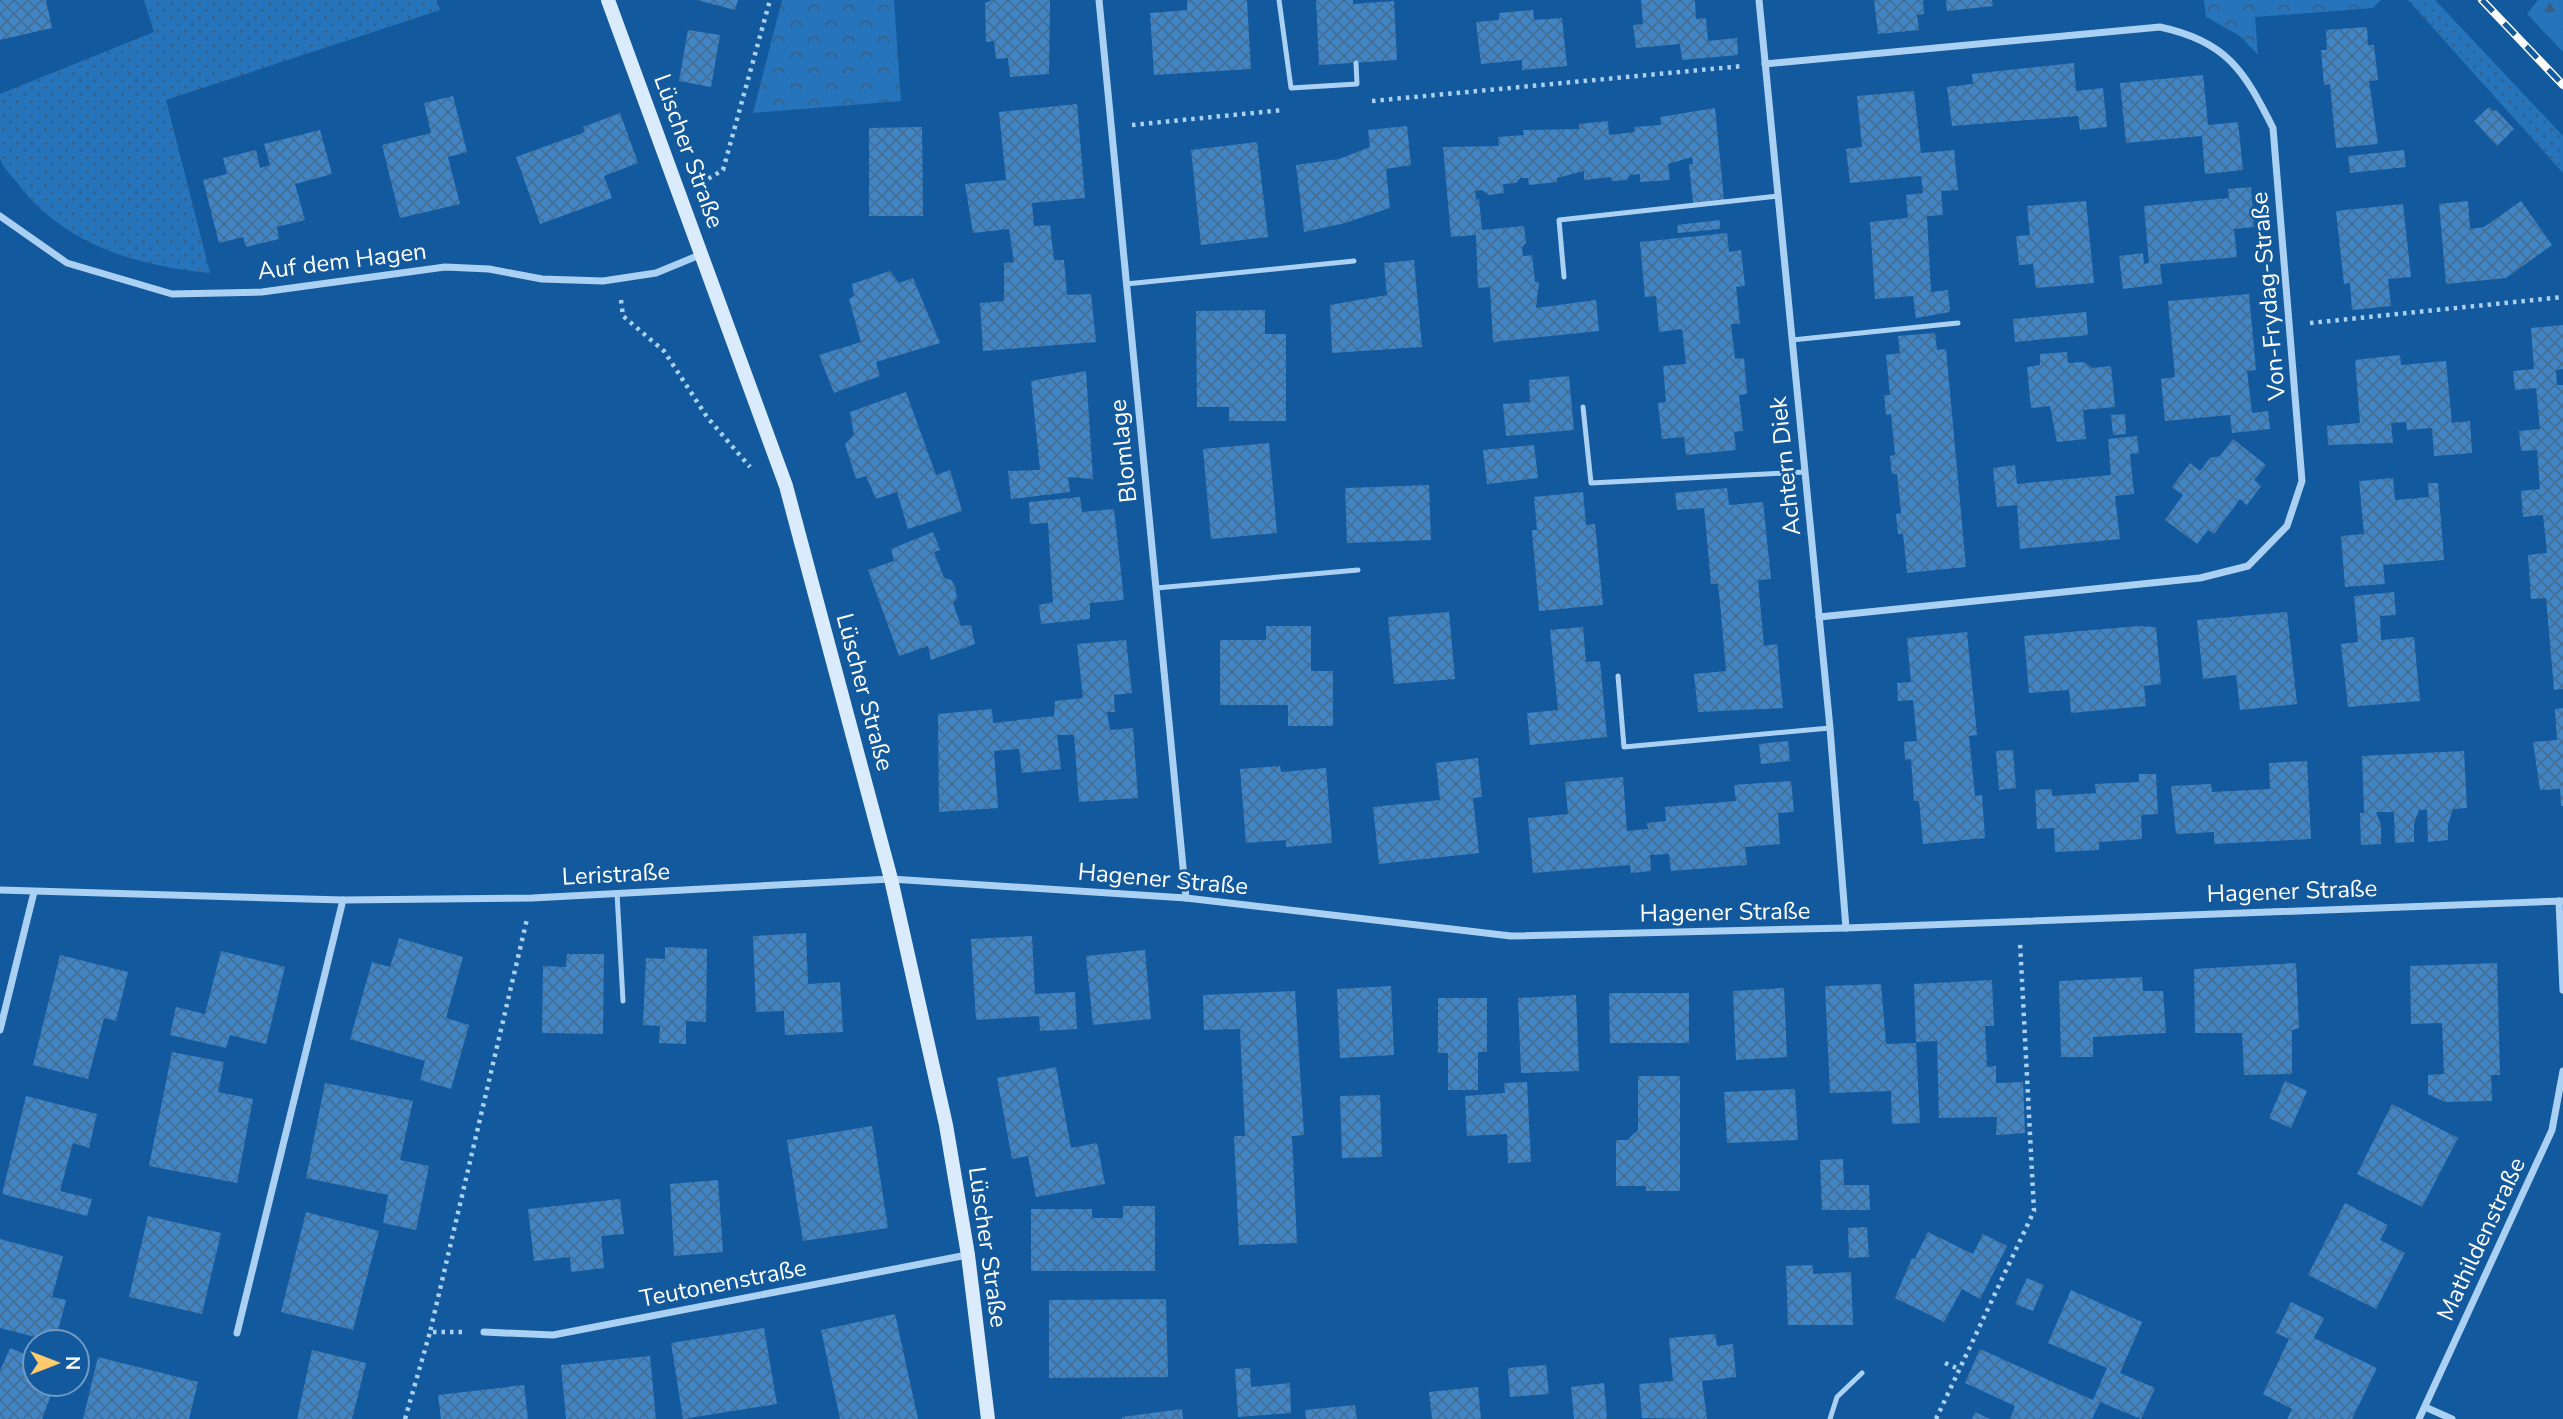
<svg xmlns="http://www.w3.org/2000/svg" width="2563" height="1419" viewBox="0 0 2563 1419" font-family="'Nunito Sans',sans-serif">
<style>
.grass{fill:url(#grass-dots)}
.forest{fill:url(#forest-firs)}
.park{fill:url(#park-crowns)}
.building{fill:url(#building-cross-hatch)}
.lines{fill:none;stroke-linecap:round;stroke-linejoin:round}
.path{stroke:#aad0f4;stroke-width:4.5;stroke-dasharray:3.5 5;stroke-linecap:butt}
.lane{stroke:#aad0f4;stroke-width:5}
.street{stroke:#aad0f4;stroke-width:7}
.secondary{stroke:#daebfd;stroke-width:14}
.rail-casing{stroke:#fff;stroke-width:8}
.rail{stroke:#13599d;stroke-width:5;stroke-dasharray:16;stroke-linecap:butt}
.labels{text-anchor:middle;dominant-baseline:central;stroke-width:5;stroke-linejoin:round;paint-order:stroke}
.street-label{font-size:24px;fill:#fff;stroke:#13599d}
</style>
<defs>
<pattern id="grass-dots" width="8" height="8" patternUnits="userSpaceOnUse" patternTransform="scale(1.75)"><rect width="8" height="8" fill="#2674bb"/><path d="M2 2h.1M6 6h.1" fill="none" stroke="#396084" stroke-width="1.8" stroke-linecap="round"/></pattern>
<pattern id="forest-firs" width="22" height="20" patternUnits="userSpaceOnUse" patternTransform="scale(1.75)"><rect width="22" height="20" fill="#2674bb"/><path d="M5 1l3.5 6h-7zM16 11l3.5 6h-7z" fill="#396084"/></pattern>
<pattern id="park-crowns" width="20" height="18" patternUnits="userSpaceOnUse" patternTransform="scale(1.75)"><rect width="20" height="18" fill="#2674bb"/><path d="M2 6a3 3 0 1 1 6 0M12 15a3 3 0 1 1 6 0" fill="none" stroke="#396084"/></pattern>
<pattern id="building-cross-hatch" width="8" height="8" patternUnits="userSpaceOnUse" patternTransform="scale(1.75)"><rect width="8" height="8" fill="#4185c5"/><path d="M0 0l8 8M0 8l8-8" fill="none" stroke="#456e95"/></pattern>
</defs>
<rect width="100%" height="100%" fill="#13599d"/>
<!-- grass -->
<g class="grass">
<path d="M144 0H437L440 10 166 100 210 273C138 266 64 245 18 184 13 177 2 167 0 158 0 139 0 114 0 94L154 32Z"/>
<path d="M2408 0H2435L2563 136V173Z"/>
</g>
<!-- forest -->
<path class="forest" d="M2538 0H2563V52L2527 14Z"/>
<!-- park -->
<g class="park">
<path d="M782 0H894L901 101 753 113Z"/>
<path d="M2204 0H2381L2373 8 2255 17 2258 55 2240 36 2206 17Z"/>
</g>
<!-- building -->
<g class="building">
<path d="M0 0H46L52 28 0 40Z"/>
<path d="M697 0H738L735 10Z"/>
<path d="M992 0H1050L1049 74 1010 77 1008 58 996 59 994 41 986 42 985 3Z"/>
<path d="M1187 0H1247L1251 69 1154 75 1150 13 1187 10Z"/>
<path d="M1316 0H1353V4L1394 1 1397 60 1319 65Z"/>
<path d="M1641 0H1695L1696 19 1706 18 1708 41 1737 38 1738 55 1682 60 1680 44 1636 48 1633 25 1643 24Z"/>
<path d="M1874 0H1923L1924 14 1917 15 1919 30 1878 34Z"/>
<path d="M1946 0H1992L1993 6 1947 11Z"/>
<path d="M1533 10 1534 20 1562 18 1567 66 1522 70V60L1481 64 1476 22 1499 20V13Z"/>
<path d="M2367 27 2368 45H2374L2378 80 2369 81 2378 144 2336 148 2330 84 2324 85 2321 50H2327L2326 30Z"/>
<path d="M688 30 720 35 711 87 679 81Z"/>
<path d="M2074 63 2076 91 2103 88 2107 127 2080 130 2078 116 1952 126 1947 87 1973 84 1972 74Z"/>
<path d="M2203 75 2208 125 2238 122 2243 170 2205 174 2202 136 2126 143 2120 83Z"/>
<path d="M1914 91 1921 153 1954 150 1958 190 1941 191 1943 215 1927 216 1931 292 1948 290 1950 312 1916 318 1913 296 1875 299 1870 222 1908 218 1906 195 1923 193 1921 176 1850 183 1846 149 1862 147 1857 96Z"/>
<path d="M453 96 467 152 448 157 460 204 400 218 382 145 431 133 424 103Z"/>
<path d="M1077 104 1085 198 1032 203 1034 226 1050 225 1054 260H1064L1067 295 1091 294 1096 342 983 351 980 303 1004 301V263L1014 262 1009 229 973 233 965 184 1006 180 999 112Z"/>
<path d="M2489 107 2493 111 2496 110 2514 129 2497 146 2474 121Z"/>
<path d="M1715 108 1724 200 1693 203 1689 164H1693L1692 157 1668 164 1670 180 1640 182V174L1630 175 1627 180 1612 181 1611 177 1584 180V171L1557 178V182L1529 185 1528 178H1520L1516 183 1503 184 1504 193 1489 195 1482 190 1475 191 1476 200 1479 199 1482 230 1524 226 1526 243 1522 247 1523 256 1532 255 1535 282H1539L1536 308 1596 300 1599 331 1493 342 1490 287 1478 288 1476 235 1451 237 1443 147 1499 146 1498 137 1524 135 1523 130 1579 129V124L1608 121 1609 135 1635 132 1634 127 1661 125 1660 117Z"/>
<path d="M620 113 638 163 604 176 612 198 540 224 516 157 585 132 583 127Z"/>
<path d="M1407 126 1411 165 1386 169 1390 208 1345 223 1304 232 1296 165 1339 159 1370 147 1368 130Z"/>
<path d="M922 127 923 216H869V128Z"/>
<path d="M320 130 332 174 295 184 305 220 277 227 279 239 246 247 243 237 219 243 203 180 227 174 223 158 256 150 260 168 270 165 264 144Z"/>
<path d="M1257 142 1268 237 1201 245 1191 150Z"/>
<path d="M2404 150 2406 167 2350 173 2348 156Z"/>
<path d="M2251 187 2254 227 2234 229 2237 257 2160 264 2162 284 2123 289 2119 256 2143 253 2144 264 2149 263 2144 206 2229 198 2228 189Z"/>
<path d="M2086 201 2094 283 2036 288 2033 264 2019 265 2016 236 2030 235 2027 206Z"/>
<path d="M2468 201 2470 229 2484 227 2521 201 2552 245 2506 278 2446 284 2439 204Z"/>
<path d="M2403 204 2411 277 2388 279 2391 306 2352 310 2350 283 2344 284 2336 211Z"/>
<path d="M1720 220V229L1678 233 1677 225Z"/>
<path d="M1727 233 1729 252 1741 250 1745 286 1736 287 1740 324H1731L1735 359 1744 358 1747 394 1739 395 1743 431 1734 432 1736 450 1686 455 1684 437 1662 439 1658 403 1666 402 1663 366 1686 364 1682 329 1659 332 1656 296 1645 297 1640 242Z"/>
<path d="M1414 260 1422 347 1332 353 1330 305 1387 295 1384 263Z"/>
<path d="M890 271 899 283 913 278 940 343 876 362 880 376 834 393 819 355 861 342 849 299 854 296 852 284Z"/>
<path d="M2249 294 2256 370 2247 371 2252 413 2268 411 2270 429 2232 433 2230 415 2165 421 2161 379 2175 377 2168 301Z"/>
<path d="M1265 310V334H1286V421H1229V407H1197L1196 311Z"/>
<path d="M2086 312 2088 335 2015 342 2013 319Z"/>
<path d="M2563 325V369L2556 370 2557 385H2563V689L2554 690 2546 598 2531 599 2528 555 2547 553 2543 515 2523 517 2521 491 2540 489 2537 450 2521 451 2519 431 2540 429 2536 388 2515 390 2513 371 2534 369 2531 328Z"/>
<path d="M1935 333 1937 350 1946 349 1966 567 1907 573 1903 534H1898L1896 514 1901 513 1897 474H1892L1890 456 1895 455 1891 414 1886 415 1884 395H1890L1886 355 1900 353 1898 336Z"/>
<path d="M2067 352 2068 363 2084 362 2092 368 2111 366 2115 407 2083 410 2086 439 2057 442 2050 406 2031 408 2027 367 2040 365V354Z"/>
<path d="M2400 355 2401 365 2446 361 2452 423 2470 421 2472 453 2434 456 2432 428 2407 430 2406 422 2391 423 2393 443 2328 445 2327 426 2360 423 2355 360Z"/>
<path d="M1086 371 1093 479 1068 477 1070 492 1011 499 1008 471 1040 470 1031 381Z"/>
<path d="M1569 376 1574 430 1506 436 1503 404 1530 402 1529 380Z"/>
<path d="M906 392 936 475 950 470 962 511 908 529 897 492 876 499 866 476 856 479 845 444 854 435 850 412Z"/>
<path d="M2125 414 2126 434 2113 435 2111 415Z"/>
<path d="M2137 436 2139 453 2130 454 2134 494 2115 496 2120 539 2020 549 2017 505 1997 507 1993 468 2015 465 2017 484 2111 475 2108 439Z"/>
<path d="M2233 439 2266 465 2254 480 2261 486 2247 505 2240 499 2214 534 2208 530 2197 544 2165 520 2183 495 2172 487 2190 463 2200 471 2210 458 2220 456Z"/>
<path d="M1269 443 1277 533 1211 539 1203 449Z"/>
<path d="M1534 445 1538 478 1487 484 1483 450Z"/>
<path d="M2393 478 2395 500 2429 497 2428 483H2438L2444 560 2383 565 2385 584 2345 587 2341 536 2364 534 2359 481Z"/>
<path d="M1429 485 1431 540 1347 543 1345 488Z"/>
<path d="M1727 488 1729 505 1763 502 1771 579 1758 580 1764 646 1777 644 1783 708 1698 712 1694 674 1726 671 1721 613 1718 584H1711L1704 508 1677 510 1675 493Z"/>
<path d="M1583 492 1586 525 1595 524 1603 605 1539 611 1532 530H1537L1534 497Z"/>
<path d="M1080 497 1082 512 1114 509 1124 600 1090 603V619L1041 624 1039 605 1053 602 1048 523 1030 524 1029 502Z"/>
<path d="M933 532 940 550 934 552 944 578 951 580 955 586 957 598 953 603 961 626 971 625 975 644 931 660 928 646 899 656 868 570 894 561 891 549Z"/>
<path d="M2394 592 2396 615 2380 616 2381 640 2414 637 2420 701 2348 707 2341 644 2358 642 2354 596Z"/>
<path d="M1449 612 1455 679 1394 684 1388 617Z"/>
<path d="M2287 612 2297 704 2240 710 2236 675 2203 679 2197 620Z"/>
<path d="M1266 626H1311V671H1333V726H1288V705H1220V640H1266Z"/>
<path d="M2138 626 2156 627 2161 684 2144 686 2146 706 2071 713 2069 690 2029 693 2024 636Z"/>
<path d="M1583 627 1586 662 1600 661 1607 737 1530 745 1527 713 1558 710 1550 630Z"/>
<path d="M1967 632 1977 735 1969 736 1975 796 1982 795 1985 838 1923 844 1919 801H1914L1911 759 1905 760 1904 742 1917 741 1913 700 1898 701 1897 683 1911 682 1907 638Z"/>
<path d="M1126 640 1132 693 1114 695 1115 712H1107L1110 730 1133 728 1138 798 1079 802 1074 735H1057L1061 769 1022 773 1019 749 994 751 998 808 939 812 938 714 992 709 993 723 1054 716 1055 701 1083 698 1077 644Z"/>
<path d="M2563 708V806H2561L2560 789 2540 790 2533 742 2557 740 2555 709Z"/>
<path d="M1788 741 1790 761 1761 764 1759 744Z"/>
<path d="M2013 750 2016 788 1999 790 1996 751Z"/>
<path d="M2464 751 2467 808 2453 809 2448 824V840L2428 842 2427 810H2419L2414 824V842L2395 843 2394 812H2376L2381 825V844L2361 845 2360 813H2364L2362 756Z"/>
<path d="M1478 758 1482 797 1473 798 1479 853 1379 864 1373 807 1440 800 1436 763Z"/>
<path d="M2307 761 2311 839 2214 844V832L2176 834 2171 786 2211 784 2212 792 2270 789 2269 763Z"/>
<path d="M1280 766 1281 772 1326 768 1332 843 1286 847V840L1246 843 1240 769Z"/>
<path d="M2139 774H2156L2158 814 2141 815 2142 839 2099 842V850L2055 852 2054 828 2037 829 2035 790 2052 789V796L2096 793 2095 784 2139 782Z"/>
<path d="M1623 777 1627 831 1648 829 1647 823 1666 821 1665 807 1736 801 1734 785 1791 781 1794 812 1778 813 1780 844 1745 847 1747 865 1671 871 1669 854 1650 855 1651 871 1631 873 1630 865 1533 873 1528 818 1568 814 1565 782Z"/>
<path d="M806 933 808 984 840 982 843 1032 785 1035 784 1011 756 1012 753 936Z"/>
<path d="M1032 936 1035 994 1075 992 1077 1029 1040 1031 1039 1016 976 1020 971 939Z"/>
<path d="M399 938 463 957 446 1018 469 1025 451 1089 420 1080 425 1061 350 1039 372 962 390 967Z"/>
<path d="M665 947 707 949 706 1022 686 1021V1044L659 1043 660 1026 643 1025 646 958 665 959Z"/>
<path d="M1145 950 1151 1019 1093 1025 1086 956Z"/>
<path d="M221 951 285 967 266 1044 230 1035 226 1048 170 1035 176 1007 205 1014Z"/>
<path d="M567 954H604L603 1034 542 1033 543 966 566 967Z"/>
<path d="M60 955 128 972 116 1021 104 1018 88 1079 33 1065Z"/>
<path d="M2296 963 2299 1028 2292 1030V1074L2244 1075 2242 1033H2195L2194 969Z"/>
<path d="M2497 963 2500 1075H2491L2492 1101 2445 1102 2428 1094V1075L2444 1074 2442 1023 2411 1024 2410 966Z"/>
<path d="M2142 977 2143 991H2163L2166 1033 2093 1037V1057H2061L2059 981Z"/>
<path d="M1992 980 1994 1026H1985L1987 1067 1996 1066V1083L2023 1082 2025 1133 1996 1135 1997 1117 1939 1118 1937 1041 1916 1042 1914 984Z"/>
<path d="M1881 984 1886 1044 1916 1043 1920 1123 1892 1124 1891 1091 1830 1093 1825 986Z"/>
<path d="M1391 986 1394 1055 1340 1058 1337 989Z"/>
<path d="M1784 988 1787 1057 1736 1060 1733 991Z"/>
<path d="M1295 991 1304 1135 1292 1136 1297 1243 1239 1245 1234 1136H1245L1240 1029 1204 1030 1203 995Z"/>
<path d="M1609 993H1689V1043H1610Z"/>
<path d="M1576 995 1579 1071 1521 1073 1518 998Z"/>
<path d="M1438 998H1487V1052H1478V1090H1448V1053H1438Z"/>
<path d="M172 1052 224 1062 218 1092 253 1099 237 1183 149 1166Z"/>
<path d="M1056 1067 1071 1148 1097 1143 1105 1184 1036 1197 1028 1156 1012 1159 997 1078Z"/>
<path d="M1638 1076H1680V1191H1646V1186H1616V1140H1627L1638 1130Z"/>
<path d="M2285 1081 2307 1091 2291 1128 2269 1118Z"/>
<path d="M1527 1082 1531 1162 1508 1163 1507 1134 1467 1136 1465 1096 1505 1093 1504 1083Z"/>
<path d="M325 1083 413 1101 400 1160 429 1166 416 1230 383 1223 388 1195 306 1178Z"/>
<path d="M1795 1089 1798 1140 1727 1143 1724 1092Z"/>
<path d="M1380 1095 1382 1157 1342 1158 1340 1096Z"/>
<path d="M26 1096 97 1114 89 1148 73 1143 60 1191 92 1199 87 1216 2 1194Z"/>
<path d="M2392 1104 2458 1138 2422 1207 2357 1174Z"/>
<path d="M872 1126 888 1228 803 1241 787 1140Z"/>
<path d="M1843 1159 1844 1185H1869L1870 1210H1822L1820 1160Z"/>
<path d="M718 1180 723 1252 674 1256 670 1184Z"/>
<path d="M620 1199 624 1234 601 1236 604 1268 571 1272 570 1257 534 1261 528 1209Z"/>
<path d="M2345 1203 2388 1225 2380 1240 2405 1253 2376 1309 2308 1275Z"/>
<path d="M1123 1206H1155V1271H1031V1209H1092V1218H1123Z"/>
<path d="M306 1212 379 1231 353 1330 281 1312Z"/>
<path d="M148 1216 221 1233 202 1314 129 1297Z"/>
<path d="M1867 1227 1869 1257 1849 1258 1848 1228Z"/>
<path d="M1928 1232 1973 1254 1983 1234 2007 1246 1980 1299 1962 1289 1944 1322 1895 1298 1912 1258 1914 1260Z"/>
<path d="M0 1239 63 1256 52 1297 66 1300 55 1342 0 1328Z"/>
<path d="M1813 1265V1274L1851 1272 1853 1325H1788L1786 1266Z"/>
<path d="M2027 1278 2044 1285 2033 1311 2015 1304Z"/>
<path d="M2071 1290 2142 1322 2120 1373 2155 1388 2141 1419 2100 1402 2092 1419H2010L2015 1406 1965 1383 1980 1349 2093 1400 2107 1368 2048 1343Z"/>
<path d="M1166 1299 1168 1377 1049 1378V1300Z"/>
<path d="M2291 1302 2324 1318 2314 1338 2377 1368 2352 1419H2287L2292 1409 2263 1394 2289 1339 2276 1333Z"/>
<path d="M895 1314 918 1419H840L821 1330Z"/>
<path d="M764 1328 777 1404 683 1419 671 1343Z"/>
<path d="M1715 1334 1717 1346 1733 1344 1736 1377 1702 1381 1707 1419 1642 1418 1639 1384 1673 1381 1669 1338Z"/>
<path d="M10 1348 35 1358V1384H55L42 1419H0V1371Z"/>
<path d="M312 1350 366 1363 352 1419H297Z"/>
<path d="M650 1356 656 1419H566L561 1365Z"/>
<path d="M98 1357 198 1382 189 1419H83Z"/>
<path d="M1546 1365 1549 1394 1510 1397 1508 1368Z"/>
<path d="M1250 1368 1251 1387 1290 1383 1291 1413 1238 1417 1235 1369Z"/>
<path d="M1604 1383 1607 1419H1574L1571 1387Z"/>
<path d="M524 1385 528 1419H441L438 1395Z"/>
<path d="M1478 1387 1481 1419H1432L1429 1392Z"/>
<path d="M1355 1405 1357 1419H1306L1305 1410Z"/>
<path d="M1182 1409 1183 1419H1122V1417Z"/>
<path d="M1975 1412 1990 1419H1972Z"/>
</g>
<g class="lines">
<!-- path -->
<g class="path">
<path d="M1372 101 1743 66"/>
<path d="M1132 125 1283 110"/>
<path d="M701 183 723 170 770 0"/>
<path d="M621 300 623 316 664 351 707 417 750 467"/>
<path d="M2310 323 2563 297"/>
<path d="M462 1332H430L527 919"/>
<path d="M1945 1363 1959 1369"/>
<path d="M405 1419 430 1332"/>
<path d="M1936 1419 2034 1211 2020 942"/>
</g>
<!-- lane -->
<g class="lane">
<path d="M1279 0 1291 88 1357 84 1356 63"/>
<path d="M1564 277 1559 220 1778 196"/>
<path d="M1126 284 1354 261"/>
<path d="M1792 340 1958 323"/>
<path d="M1583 407 1591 483 1805 472"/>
<path d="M1156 588 1358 570"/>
<path d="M1618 676 1624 747 1830 728"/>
<path d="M617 893 623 1001"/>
<path d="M1830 1419 1837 1397 1862 1373"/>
</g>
<!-- street -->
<g class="street">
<path d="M1099 0 1186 898"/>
<path d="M1759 0 1830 728 1846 928"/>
<path d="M1765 64 2160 27C2226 41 2244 70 2273 128L2302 481 2287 526 2248 566 2200 578 1819 617"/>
<path d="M0 216 67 263 172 294 262 292 445 267 489 269 542 279 603 281 656 273 702 254"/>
<path d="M0 890 343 900 532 898 891 879 1186 898 1511 936 1846 928 2563 901"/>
<path d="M2559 901 2563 990"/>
<path d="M0 1030 34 892"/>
<path d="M484 1332 553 1335 967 1255"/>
<path d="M237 1333 343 900"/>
<path d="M2425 1407 2452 1419"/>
<path d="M2419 1419 2552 1130 2563 1071"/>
</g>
<!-- secondary -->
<path class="secondary" d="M608 0 786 486 891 879 946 1125 968 1255 988 1419"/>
<defs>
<path id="rail" d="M2482 0 2563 85"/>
</defs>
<!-- rail casing -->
<use href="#rail" class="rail-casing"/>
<!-- rail -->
<use href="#rail" class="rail"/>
</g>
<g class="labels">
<!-- street labels -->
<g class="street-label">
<text transform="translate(689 151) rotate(70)">Lüscher Straße</text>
<text transform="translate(342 261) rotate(-7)">Auf dem Hagen</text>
<text transform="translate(2268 296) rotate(-95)">Von-Frydag-Straße</text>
<text transform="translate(1123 451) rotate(-96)">Blomlage</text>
<text transform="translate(1785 466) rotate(-96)">Achtern Diek</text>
<text transform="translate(865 692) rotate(75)">Lüscher Straße</text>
<text transform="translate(616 874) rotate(-3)">Leristraße</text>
<text transform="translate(1163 879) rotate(5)">Hagener Straße</text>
<text transform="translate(2292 891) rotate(-2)">Hagener Straße</text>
<text transform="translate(1725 912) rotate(-1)">Hagener Straße</text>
<text transform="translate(2481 1239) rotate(-65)">Mathildenstraße</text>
<text transform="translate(988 1247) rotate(82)">Lüscher Straße</text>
<text transform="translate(723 1283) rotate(-11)">Teutonenstraße</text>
</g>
</g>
<!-- north arrow -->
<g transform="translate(56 1363) rotate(90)"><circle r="33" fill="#13599d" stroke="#719bc4" stroke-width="2"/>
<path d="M0-5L12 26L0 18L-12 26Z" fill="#ffcb6d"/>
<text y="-10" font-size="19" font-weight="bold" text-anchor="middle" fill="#ffffff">N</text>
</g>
</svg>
